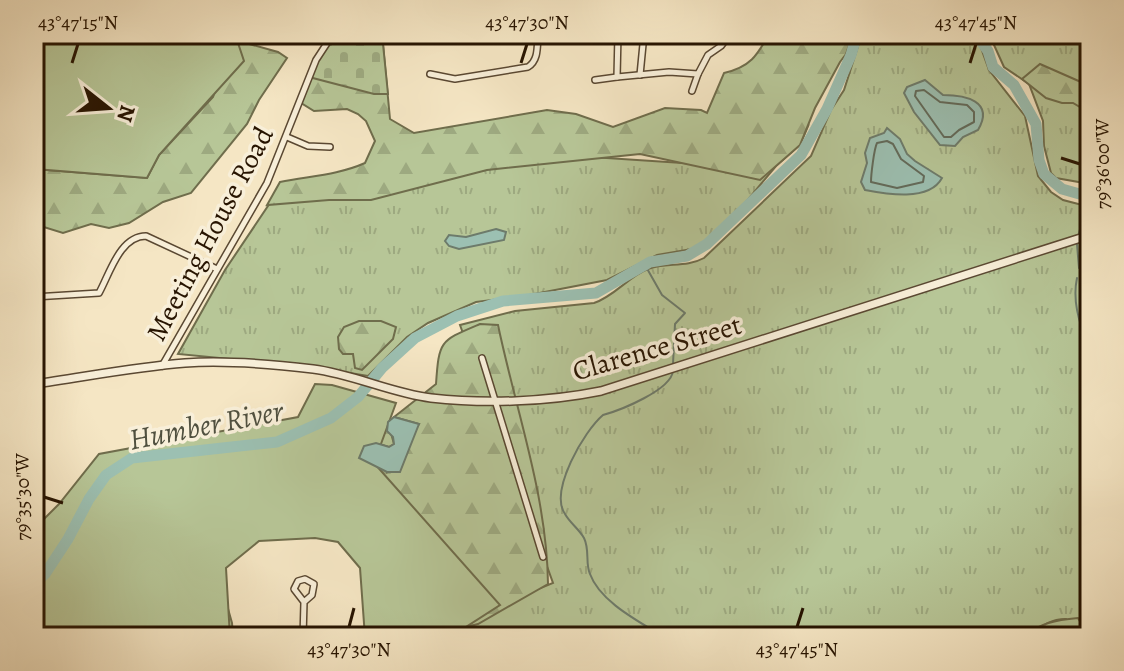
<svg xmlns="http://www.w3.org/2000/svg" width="1124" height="671" viewBox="0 0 1124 671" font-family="Alegreya,serif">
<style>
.grass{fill:url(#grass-tufts);stroke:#6f6d4c;stroke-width:2}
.forest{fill:url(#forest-firs);stroke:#6f6d4c;stroke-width:2}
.cemetery{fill:url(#cemetery-stones);stroke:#6f6d4c;stroke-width:2}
.park{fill:#b7c697;stroke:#6f6d4c;stroke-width:2}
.water{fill:#9cc0b2;stroke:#6d7b6b;stroke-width:2}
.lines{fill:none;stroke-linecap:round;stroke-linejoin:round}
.shore{stroke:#626a5a;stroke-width:2}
.stream{stroke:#6d7b6b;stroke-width:2}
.river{stroke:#9cc0b2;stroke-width:11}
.minor-casing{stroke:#5a4832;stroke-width:8}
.tertiary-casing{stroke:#5a4832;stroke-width:10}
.minor{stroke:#f8efd9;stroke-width:5}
.tertiary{stroke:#f8efd9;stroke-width:7}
.ticks{fill:none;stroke:#271401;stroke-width:3}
.labels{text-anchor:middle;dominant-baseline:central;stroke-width:7;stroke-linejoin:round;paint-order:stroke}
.street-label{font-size:28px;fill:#271401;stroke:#f8efd9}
.water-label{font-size:30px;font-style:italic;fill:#50503f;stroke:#f8efd9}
.neatline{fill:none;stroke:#271401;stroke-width:3}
.ticks-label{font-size:20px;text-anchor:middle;fill:#271401}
</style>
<defs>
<pattern id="grass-tufts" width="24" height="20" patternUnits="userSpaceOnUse" patternTransform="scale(2)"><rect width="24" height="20" fill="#b7c697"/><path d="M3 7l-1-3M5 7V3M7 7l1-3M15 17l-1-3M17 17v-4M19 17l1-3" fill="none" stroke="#9da980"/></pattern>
<pattern id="forest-firs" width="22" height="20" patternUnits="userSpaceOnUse" patternTransform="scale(2)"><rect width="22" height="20" fill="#b7c697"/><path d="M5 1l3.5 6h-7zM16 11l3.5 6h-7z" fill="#9da980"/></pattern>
<pattern id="cemetery-stones" width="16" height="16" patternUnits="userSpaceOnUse" patternTransform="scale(2)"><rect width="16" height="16" fill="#b7c697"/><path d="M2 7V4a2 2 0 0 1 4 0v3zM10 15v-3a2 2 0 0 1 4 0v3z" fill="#9da980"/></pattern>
</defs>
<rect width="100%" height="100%" fill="#f5e6c4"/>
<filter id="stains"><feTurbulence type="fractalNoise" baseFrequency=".0025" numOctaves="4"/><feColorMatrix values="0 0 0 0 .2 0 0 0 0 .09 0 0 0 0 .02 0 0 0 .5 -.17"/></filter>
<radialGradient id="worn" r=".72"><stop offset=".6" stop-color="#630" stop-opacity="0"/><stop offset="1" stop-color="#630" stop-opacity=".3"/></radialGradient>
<!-- grass -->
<g class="grass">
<path d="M862 34H976L989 70 1025 116 1038 176 1051 192 1063 200 1090 207V637H1086L1066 619C1049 619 1041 627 1028 637H402L472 616 553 583 460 325 515 311 594 303C615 296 629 276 648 269 666 262 686 268 704 258L811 156 831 110 844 90Z"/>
<path d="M989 34H1090V184L1056 178 1051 173 1044 146 1043 121 1029 84 1004 67Z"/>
<path d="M808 126 800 145 776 166 746 202 698 248 657 255 607 280 524 296 476 302 428 323 407 337 368 376 314 367 178 354 225 270 270 203 561 155 713 165Z"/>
</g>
<!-- forest -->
<g class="forest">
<path d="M382 34 390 119 414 133 547 110 576 114 613 127 665 108 701 110 707 113 724 73C750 67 757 56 769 34H853L846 54 840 62 815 108 800 145 760 180 640 154 487 170 371 200H329L267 205 280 182C309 176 338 175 365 163L375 141 366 121 358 114 347 109 314 111 298 101 324 43Z"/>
<path d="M235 40 278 52 287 58 259 100 247 124 191 193 163 202 129 223 109 228 91 224 63 233 34 224V169L147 178 159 155 213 97Z"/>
<path d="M1040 64 1090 86V113L1073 103H1062L1046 98 1022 79Z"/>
<path d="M359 321H381L396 327 393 339 362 370 355 368 353 354H343L339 349 338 337 344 327Z"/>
<path d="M480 324 498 325C516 411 547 496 548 584L478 624 426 637 367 511 212 552 232 623 233 637H172L139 518 388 422 394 444 389 447 376 443 387 472 419 424 394 417 436 384C439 340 440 341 480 324Z"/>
<path d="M1078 618 1089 637H1022C1041 623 1055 620 1078 618Z"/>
</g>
<!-- cemetery -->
<path class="cemetery" d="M334 34H382L388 94H374L309 77 324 43Z"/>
<!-- park -->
<g class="park">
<path d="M34 34H235L244 61 159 155 147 178 35 169Z"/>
<path d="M315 384 332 385 396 403 374 463 500 605 458 632 438 637H365L360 568 338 542 315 538 259 541 226 568 230 637H34V529L59 504 99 454 298 417Z"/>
</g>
<!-- water -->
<g class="water">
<path d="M925 80 943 95C965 95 995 101 978 130L963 137 955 146 940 145 914 112 904 93 907 87Z"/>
<path d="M887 128 900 139 907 154 915 161 942 178C929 202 886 194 865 190L861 182 867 163 865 153 870 138 884 133Z"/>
<path d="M496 229 506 232 504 240 459 249 449 246 445 241 449 235 466 237Z"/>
<path d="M394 417 419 424 400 472H387L359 458 364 446 376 443 389 447 394 444 393 437 387 431 388 422Z"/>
</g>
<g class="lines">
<!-- shore -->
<g class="shore">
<path d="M924 90 940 102 967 105 974 112V122L959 130 951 137H944L915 96 916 91Z"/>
<path d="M887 141 893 144 901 159 924 176 923 182 897 188 871 182C871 175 874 149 877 143Z"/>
</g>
<!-- stream -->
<g class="stream">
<path d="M1079 233 1089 197"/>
<path d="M1077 244 1079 268"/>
<path d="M645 265 662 295 685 313 675 324 673 364"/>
<path d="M1077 278C1072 301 1080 327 1090 348"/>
<path d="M664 637C640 622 600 602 590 574 585 563 590 550 584 538 579 529 570 523 565 514 549 491 584 431 603 415 621 410 671 390 673 371"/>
</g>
<!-- river -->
<g class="river">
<path d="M976 34 988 51 993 67 1014 85 1036 124 1039 160 1044 174 1062 189 1090 197"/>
<path d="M34 584 45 574 68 539 89 499 106 475 132 458 277 442 331 418 358 397 382 368 415 338 457 316 503 301 596 293 650 262 687 256 707 244 801 155 827 109 851 55 857 34"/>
</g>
<defs>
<g id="minor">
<path d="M618 34 617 77 669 72 698 74 708 55 721 46 730 34"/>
<path d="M430 74 455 79 528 67C539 60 537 46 538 34"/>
<path d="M640 75 644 34"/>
<path d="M595 80 617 77"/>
<path d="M692 91 698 74"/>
<path d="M287 137 308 146 330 147"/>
<path d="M34 297 99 293C110 273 120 236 146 236L217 269"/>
<path d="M482 358 543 557"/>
<path d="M162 366 267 183 316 60 333 34"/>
<path d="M303 637 304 602 294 589 298 581 305 579 314 584 312 595 304 602"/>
</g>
<path id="tertiary" d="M34 384C84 377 135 367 185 363 226 360 271 364 313 369 353 374 391 393 431 398 485 404 547 402 601 391L1090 235"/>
</defs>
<!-- minor casing -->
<use href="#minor" class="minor-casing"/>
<!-- tertiary casing -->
<use href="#tertiary" class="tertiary-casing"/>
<!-- minor -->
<use href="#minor" class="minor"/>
<!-- tertiary -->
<use href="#tertiary" class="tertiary"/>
</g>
<!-- ticks -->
<path class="ticks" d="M72 63 78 44M521 63 527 44M970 63 976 44M1061 158 1080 164M44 497 63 503M349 627 354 608M797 627 803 608"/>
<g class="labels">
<!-- street labels -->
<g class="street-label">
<text transform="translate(210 234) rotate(-62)">Meeting House Road</text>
<text transform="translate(657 348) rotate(-16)">Clarence Street</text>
</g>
<!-- water labels -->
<g class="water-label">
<text transform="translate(206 425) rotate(-11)">Humber River</text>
</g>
</g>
<!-- margin -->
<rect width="1124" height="671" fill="none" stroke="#f5e6c4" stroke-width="88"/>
<!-- north arrow -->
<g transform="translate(108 108) rotate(107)" stroke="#f8efd9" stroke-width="6" paint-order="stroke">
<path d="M0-6L14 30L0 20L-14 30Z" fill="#271401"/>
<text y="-12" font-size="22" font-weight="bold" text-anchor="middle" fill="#271401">N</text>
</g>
<rect x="44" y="44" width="1036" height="583" class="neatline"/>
<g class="ticks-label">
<text x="78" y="29">43°47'15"N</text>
<text x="527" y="29">43°47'30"N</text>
<text x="976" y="29">43°47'45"N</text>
<text transform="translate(1102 164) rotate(-90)" y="7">79°36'00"W</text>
<text transform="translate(22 497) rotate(-90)" y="7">79°35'30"W</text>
<text x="349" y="656">43°47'30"N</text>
<text x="797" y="656">43°47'45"N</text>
</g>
<rect width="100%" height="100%" filter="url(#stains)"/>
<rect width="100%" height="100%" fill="url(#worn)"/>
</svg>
